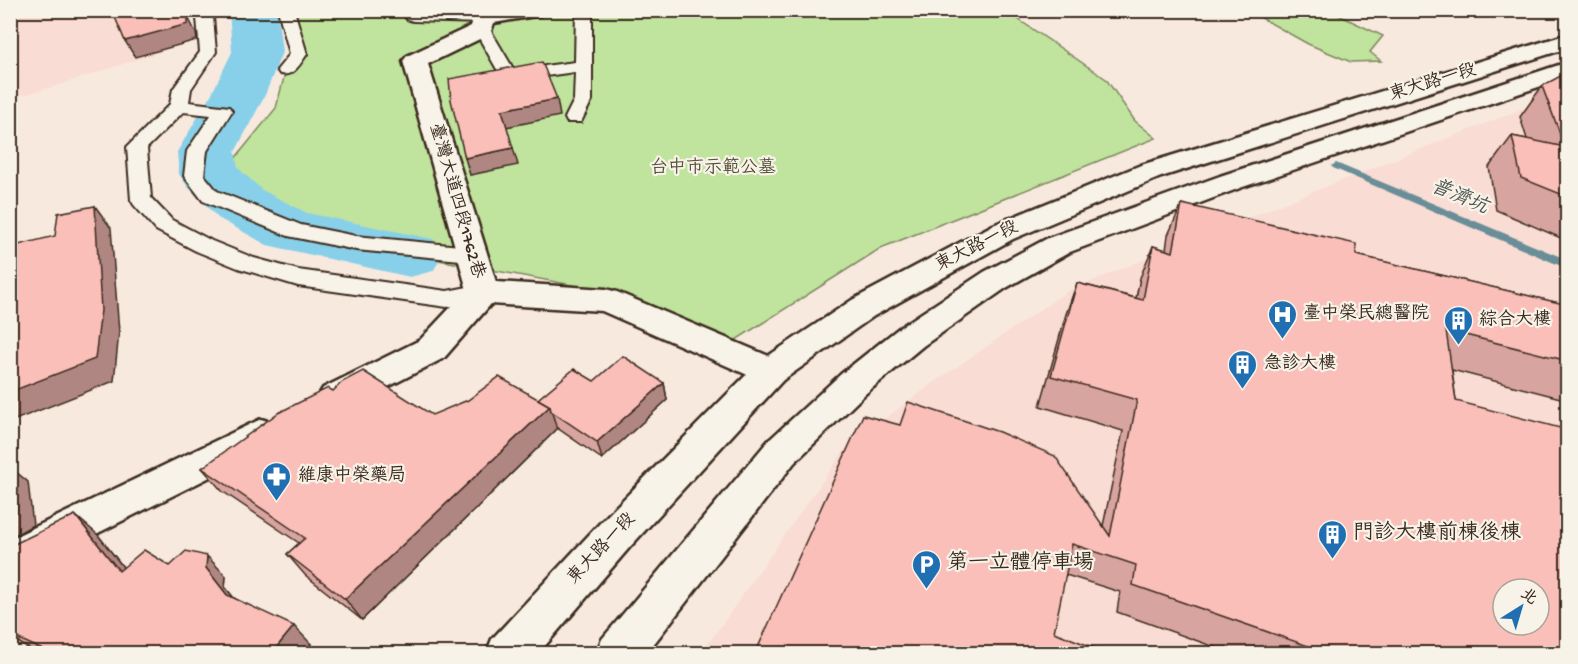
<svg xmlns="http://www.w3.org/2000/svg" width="1578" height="664" viewBox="0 0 1578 664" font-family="'Gochi Hand','LXGW WenKai TC',sans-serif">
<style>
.built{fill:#f9dcd4;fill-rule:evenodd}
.green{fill:#c0e39d;stroke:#7e865e;stroke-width:1.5}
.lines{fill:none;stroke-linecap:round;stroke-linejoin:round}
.stream{fill:#698e98;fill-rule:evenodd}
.river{fill:#88d0e9;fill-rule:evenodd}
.service-casing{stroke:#3b2a1e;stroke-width:4}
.minor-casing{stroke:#3b2a1e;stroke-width:5}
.tertiary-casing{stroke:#3b2a1e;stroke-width:5}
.service{fill:#f7f3e8;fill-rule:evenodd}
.minor{fill:#f7f3e8;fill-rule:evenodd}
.tertiary{fill:#f7f3e8;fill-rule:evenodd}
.wall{fill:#d8a49f;stroke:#3b2a1e;stroke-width:1.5}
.shaded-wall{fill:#b08682;stroke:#3b2a1e;stroke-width:1.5}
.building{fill:#fbbfb9;stroke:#3b2a1e;stroke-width:1.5;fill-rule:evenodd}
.labels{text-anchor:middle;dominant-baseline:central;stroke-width:4.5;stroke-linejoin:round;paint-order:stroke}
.street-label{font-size:18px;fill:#3b2a1e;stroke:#f7f3e8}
.park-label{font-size:18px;fill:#564f37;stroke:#f7f3e8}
.poi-label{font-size:18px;fill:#3b2a1e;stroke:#f7f3e8;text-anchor:start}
.water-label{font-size:20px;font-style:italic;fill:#4e5451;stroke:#f7f3e8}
.near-poi-label{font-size:21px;fill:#3b2a1e;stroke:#f7f3e8;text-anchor:start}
</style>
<rect width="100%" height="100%" fill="#f8e9df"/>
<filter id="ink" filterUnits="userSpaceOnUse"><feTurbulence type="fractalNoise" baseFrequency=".0167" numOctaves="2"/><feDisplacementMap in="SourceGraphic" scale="12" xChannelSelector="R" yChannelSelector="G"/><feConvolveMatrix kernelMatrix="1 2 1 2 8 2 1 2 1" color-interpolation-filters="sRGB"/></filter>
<g filter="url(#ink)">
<!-- built -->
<g class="built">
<path d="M11 11H185V15L200 39 53 87 11 98Z"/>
<path d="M1567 91V653L701 654 846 448 929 386 1066 292 1176 246ZM1503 589H1539V625H1503Z"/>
</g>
<!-- green -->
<g class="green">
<path d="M276 10 1006 11 1106 79 1135 121 1156 138 881 248 728 345 599 290 406 254 241 200 233 161 276 108 293 43Z"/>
<path d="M1249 11H1330L1383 36 1370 52 1381 61 1351 62 1308 44Z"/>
</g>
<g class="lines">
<!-- stream -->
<path class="stream" d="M1336 163 1568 260V269L1333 168 1331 166Z"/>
<!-- river -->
<path class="river" d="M229 10H277L282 52 265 95 235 152 238 168 262 190 307 213 433 239 443 255 433 271 410 277 267 245 218 218 188 187 179 174 177 152 211 95 232 52Z"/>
<defs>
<g id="service">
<path d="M192 10H208L213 17 216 52 191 89 189 102 229 107 232 111 207 151 204 175 217 191 301 225 356 236 471 247 479 249 482 254 479 259 471 261 356 250 288 236 203 201 184 176 187 151 211 115 183 112 147 148 151 198 172 220 212 241 254 258 298 270 447 291 483 284 491 286 494 292 491 298 447 307 298 286 238 268 196 251 156 230 134 205 131 200 127 147 170 104 173 89 200 52 197 18Z"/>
<path d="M278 10H294L307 54C300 64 294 77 280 74L277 70 290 54Z"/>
<path d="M398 10 483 13 491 18 483 23 413 21 407 19Z"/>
<path d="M576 10H592V100L581 122H567L565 118 574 100 575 72 509 81 503 80 474 29 482 24 488 26 514 70 575 62Z"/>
</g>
<g id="minor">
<path d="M489 10H543L541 15 494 23 490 34 428 64 496 282 606 289 617 292 783 362 788 371 783 380 771 384 759 380 602 311 491 304 444 358 347 408 335 412 323 408 317 398 323 388 420 340 467 290 403 61 407 56 471 26 475 13Z"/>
<path d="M261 419 274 423 279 434 274 445 10 577V539Z"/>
</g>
<g id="tertiary">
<path d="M1568 34V48L1161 177 1013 239 874 316 783 380 629 548 538 654H486L492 639 601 522 759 362 852 300 993 225 1141 165Z"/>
<path d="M1568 62V77L1240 188 1070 252 1006 288 923 346 865 394 794 463 646 654H596L602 639 768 441 841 374 899 328 984 272 1048 238 1220 176Z"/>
</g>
</defs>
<!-- service casing -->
<use href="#service" class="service-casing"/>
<!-- minor casing -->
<use href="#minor" class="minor-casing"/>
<!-- tertiary casing -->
<use href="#tertiary" class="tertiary-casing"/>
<!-- service -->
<use href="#service" class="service"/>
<!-- minor -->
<use href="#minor" class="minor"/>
<!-- tertiary -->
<use href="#tertiary" class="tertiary"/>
</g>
<!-- wall -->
<g class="wall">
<path d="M1568 73V241L1496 210 1489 167 1512 136 1527 139 1520 117 1542 86Z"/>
<path d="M1182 204 1356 255 1568 305V400L1452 370 1456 401 1568 654H1234L1117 612 1120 592 1066 575 755 654 1103 526 1123 431 1040 406 1066 314 1077 283 1136 298 1140 278 1153 246 1166 250 1168 235Z"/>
<path d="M594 381 664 383 667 400 602 459 557 428V429L362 620 305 575 287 554 299 543 222 491 202 468 333 391 432 415 538 399Z"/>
<path d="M98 535 123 567 170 566 226 576 225 587 234 598 311 644 303 654H40L26 647 10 637V546Z"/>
</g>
<!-- shaded-wall -->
<g class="shaded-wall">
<path d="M188 17 196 33 197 40 135 57 125 41Z"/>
<path d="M557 99 560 116 506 127 502 110Z"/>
<path d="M513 148 518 165 470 175 465 158Z"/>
<path d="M95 206 111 228 119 332 114 381 10 422V392Z"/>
<path d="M664 383 667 400 602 459 597 442Z"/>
<path d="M550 406 557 429 362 620 345 599Z"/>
<path d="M10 428 15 471 28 482 33 525 10 538Z"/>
<path d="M75 515 98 535 141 590 119 571Z"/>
<path d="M207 556 226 576 225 587 246 613 227 595 206 568Z"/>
<path d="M294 626 311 644 303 654H271Z"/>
</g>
<!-- building -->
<g class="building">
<path d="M112 10H183L188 17V24L125 41Z"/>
<path d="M542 62 557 99 502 110 513 148 465 158 451 100 449 79Z"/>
<path d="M1566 73H1568V197L1521 178 1512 136 1565 147 1542 86Z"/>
<path d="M1182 204 1356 244V255L1568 305V361L1446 330 1456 401 1568 430V654H1331L1133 585 1136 565 1072 544 1054 632 1110 654H755L863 415 900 425 908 402 999 432 1055 456 1110 536 1137 400 1051 376 1077 283 1143 300 1153 246 1173 252ZM1503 589H1539V625H1503Z"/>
<path d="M95 206 101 310 95 359 10 392V247L55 236 58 213Z"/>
<path d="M623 356 664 383 597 442 551 411 550 406 538 399 574 369 594 381Z"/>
<path d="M363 371 432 415 468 400 499 377 550 406 345 599 287 554 305 538 202 468 278 413 328 388 333 391 342 382Z"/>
<path d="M75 515 119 571 144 550 170 566 186 551 207 556 206 568 227 595 294 626 271 654H52L10 635V546Z"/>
</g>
</g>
<!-- icons -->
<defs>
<symbol id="hospital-pin" viewBox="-11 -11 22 30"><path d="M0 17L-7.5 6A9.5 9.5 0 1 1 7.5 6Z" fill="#1f6fb2" stroke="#f7f3e8"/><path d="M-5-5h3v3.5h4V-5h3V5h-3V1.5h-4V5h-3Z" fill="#fff"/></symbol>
<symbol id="building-pin" viewBox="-11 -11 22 30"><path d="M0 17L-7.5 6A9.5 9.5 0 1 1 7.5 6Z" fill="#1f6fb2" stroke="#f7f3e8"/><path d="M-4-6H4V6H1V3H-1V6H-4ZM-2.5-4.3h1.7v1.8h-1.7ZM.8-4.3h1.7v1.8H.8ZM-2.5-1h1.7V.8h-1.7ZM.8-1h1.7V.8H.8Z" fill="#fff"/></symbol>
<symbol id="pharmacy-pin" viewBox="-11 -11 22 30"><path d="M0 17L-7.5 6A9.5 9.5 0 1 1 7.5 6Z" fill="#1f6fb2" stroke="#f7f3e8"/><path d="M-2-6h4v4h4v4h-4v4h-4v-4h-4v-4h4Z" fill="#fff"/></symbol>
<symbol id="parking-pin" viewBox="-11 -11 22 30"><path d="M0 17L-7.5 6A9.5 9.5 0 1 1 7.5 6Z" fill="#1f6fb2" stroke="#f7f3e8"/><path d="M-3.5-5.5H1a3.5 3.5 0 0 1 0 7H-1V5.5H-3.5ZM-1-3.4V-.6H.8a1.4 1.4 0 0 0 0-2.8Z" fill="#fff"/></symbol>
</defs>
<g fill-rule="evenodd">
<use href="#hospital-pin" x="1266" y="298" width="33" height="45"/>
<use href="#building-pin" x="1442" y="304" width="33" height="45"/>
<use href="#building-pin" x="1226" y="348" width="33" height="45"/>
<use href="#pharmacy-pin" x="260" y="460" width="33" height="45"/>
<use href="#building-pin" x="1316" y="518" width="33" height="45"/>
<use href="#parking-pin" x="910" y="548" width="33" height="45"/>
</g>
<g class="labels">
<!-- street labels -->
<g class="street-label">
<text transform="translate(1433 83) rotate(-17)">東大路一段</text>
<text transform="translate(456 201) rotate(74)">臺灣大道四段1762巷</text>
<text transform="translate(977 247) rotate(-27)">東大路一段</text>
<text transform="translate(602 549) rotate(-47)">東大路一段</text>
</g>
<!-- park labels -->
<g class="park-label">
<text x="713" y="168">台中市示範公墓</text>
</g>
<!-- poi labels -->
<g class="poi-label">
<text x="1303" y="314">臺中榮民總醫院</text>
<text x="1479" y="320">綜合大樓</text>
<text x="1264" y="364">急診大樓</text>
<text x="298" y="476">維康中榮藥局</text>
</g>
<!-- water labels -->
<g class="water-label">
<text transform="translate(1459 198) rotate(23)">普濟坑</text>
</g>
<!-- near-poi labels -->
<g class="near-poi-label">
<text x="1353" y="534">門診大樓前棟後棟</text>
<text x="947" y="564">第一立體停車場</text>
</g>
</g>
<!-- margin -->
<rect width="1578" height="664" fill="none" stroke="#f7f3e8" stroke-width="36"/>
<rect x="18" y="18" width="1542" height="628" fill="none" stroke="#3b2a1e" stroke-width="2" filter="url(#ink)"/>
<!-- north arrow -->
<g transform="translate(1521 607) rotate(37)"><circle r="28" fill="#f7f3e8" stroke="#aca397" stroke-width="1.5"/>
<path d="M0-4.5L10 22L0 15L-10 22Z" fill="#1f6fb2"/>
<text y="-9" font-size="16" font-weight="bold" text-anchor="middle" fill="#3b2a1e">北</text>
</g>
</svg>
